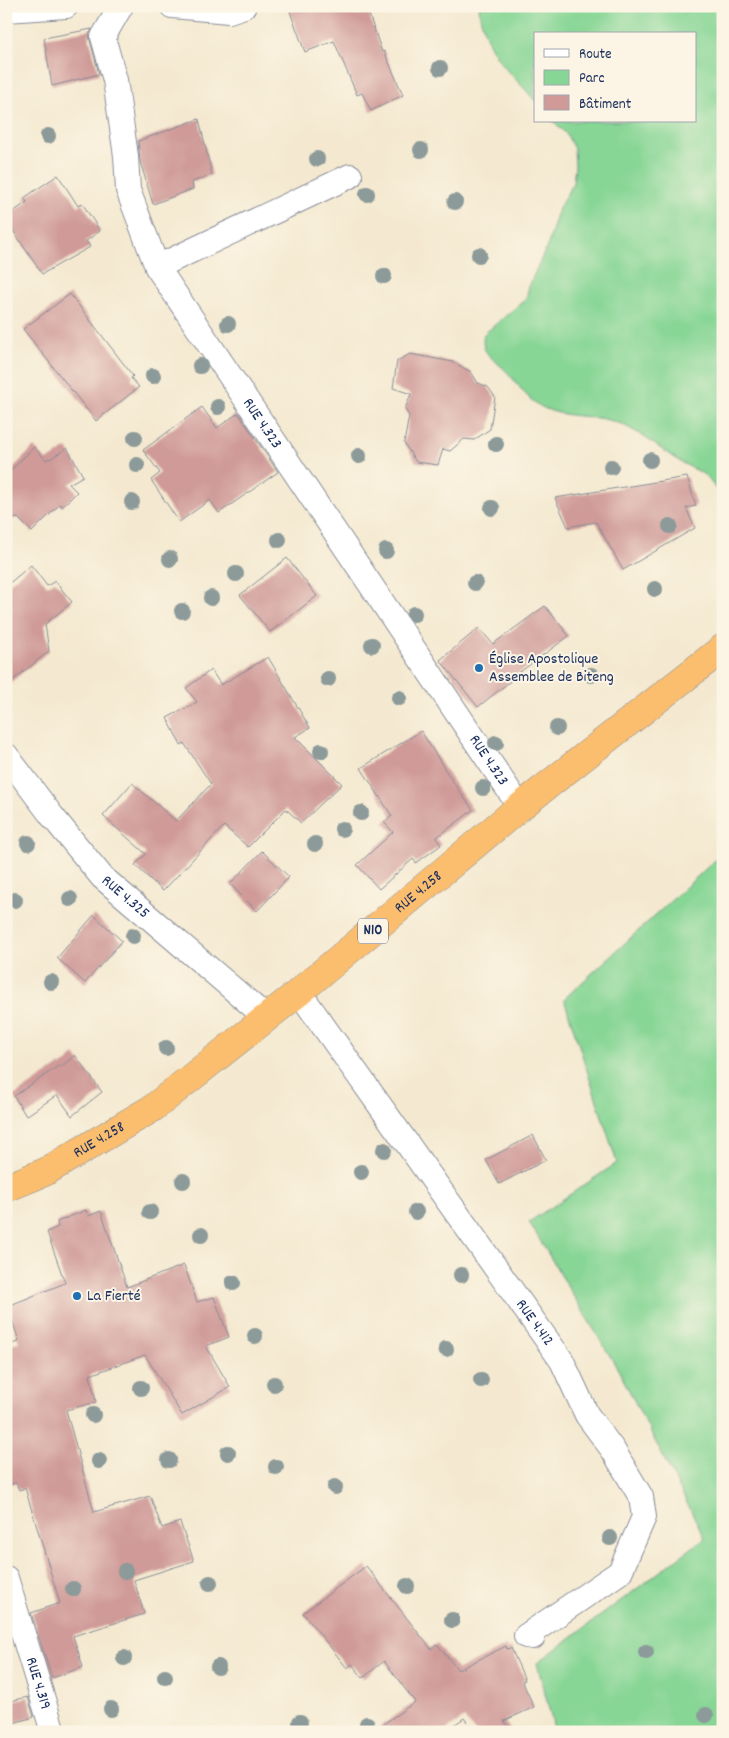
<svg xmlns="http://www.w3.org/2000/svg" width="729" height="1738" viewBox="0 0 729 1738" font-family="Dekko,sans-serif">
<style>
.green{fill:#87d695;stroke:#51827a}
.building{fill:#cf9a98}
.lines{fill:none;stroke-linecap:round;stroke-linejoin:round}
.minor-casing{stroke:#888c97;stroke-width:26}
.trunk-casing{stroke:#888c97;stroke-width:29}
.minor{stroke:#fff;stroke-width:24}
.trunk{stroke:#fbbe6e;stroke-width:28}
.tree{fill:#8c9a99}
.poi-dot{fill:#1f6fb2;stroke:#fcf5e5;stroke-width:2}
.labels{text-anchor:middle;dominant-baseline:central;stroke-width:4;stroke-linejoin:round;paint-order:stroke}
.shield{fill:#fcf5e5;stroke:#5e6a86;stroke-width:1}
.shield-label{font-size:15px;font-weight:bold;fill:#1b2f5e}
.street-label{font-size:16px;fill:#1b2f5e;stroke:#fcf5e5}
.poi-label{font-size:16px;fill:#1b2f5e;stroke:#fcf5e5;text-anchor:start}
</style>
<rect width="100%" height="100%" fill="#fcf5e5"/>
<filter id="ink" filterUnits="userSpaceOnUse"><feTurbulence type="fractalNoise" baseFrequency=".02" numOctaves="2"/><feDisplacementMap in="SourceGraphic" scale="10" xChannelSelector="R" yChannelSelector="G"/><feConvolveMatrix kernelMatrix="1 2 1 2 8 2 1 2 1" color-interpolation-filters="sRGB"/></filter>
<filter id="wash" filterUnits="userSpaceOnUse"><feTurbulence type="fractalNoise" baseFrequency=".0096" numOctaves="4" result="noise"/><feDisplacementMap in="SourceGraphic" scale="20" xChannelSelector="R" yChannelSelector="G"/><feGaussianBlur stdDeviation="1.12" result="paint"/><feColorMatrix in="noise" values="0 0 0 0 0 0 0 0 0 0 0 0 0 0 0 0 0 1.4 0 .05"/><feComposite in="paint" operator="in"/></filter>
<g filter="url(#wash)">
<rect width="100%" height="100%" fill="#f4e9d0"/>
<!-- green -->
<g class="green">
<path d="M479 6H723V491L718 492C713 486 709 478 703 474 696 469 687 466 679 461 660 449 643 434 621 424 595 413 565 420 540 406 524 397 516 380 503 368 491 357 480 352 484 334L526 299 529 286 548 244 559 208 573 183 575 166 574 149 567 135 553 121H695V34H535V101C525 87 511 77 501 63 490 48 480 26 479 6Z"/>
<path d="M723 853V1732H555L537 1663 705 1538 619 1371 529 1222 617 1163 564 999Z"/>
</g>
<g id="blocks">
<!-- building -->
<g class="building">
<path d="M288 6H366L382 52 384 51 403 95 371 111 362 93 357 95 334 41 305 52Z"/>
<path d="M92 29 89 35 90 40 99 74 52 86 44 38Z"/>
<path d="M199 119 212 175 192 182 193 189 153 204 140 161 138 141Z"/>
<path d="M58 175 78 206 82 203 100 231 86 241 90 247 42 274 6 220V217L27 202 24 198Z"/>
<path d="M70 294 133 376 131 378 139 387 96 421 23 329Z"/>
<path d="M410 354 453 362 471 372 478 383 488 387 495 397 490 429 474 440 464 439 450 451 443 449 438 465 416 462 404 443 409 416 405 409 411 394 393 388 397 361Z"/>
<path d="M202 407 217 428 238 413 278 472 219 513 210 500 179 522 151 480 160 473 143 450Z"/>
<path d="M34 447 46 460 49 458 50 459 67 448 83 476 69 484 77 492 62 507 60 504 32 532 18 518 6 520V475Z"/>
<path d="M687 477 696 506 686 508 695 528 623 570 596 522 568 527 555 498Z"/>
<path d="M287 558 317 596 270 632 240 595Z"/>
<path d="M31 565 47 586 55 581 72 602 45 624 49 651 6 686V586Z"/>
<path d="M545 606 569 636 517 674 518 675 478 707 440 660 479 628 493 644Z"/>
<path d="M268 657 310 728 295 737 342 784 301 823 286 809 248 847 224 826 163 891 135 865 146 854 103 816 132 783 176 821 211 784 184 743 181 745 167 718 197 702 186 688 211 670 221 685Z"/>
<path d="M421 731 453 782 473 810 436 838 441 845 416 863 413 859 379 889 357 865 393 832 384 822 392 816 361 768Z"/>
<path d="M262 851 289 877 257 911 230 884Z"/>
<path d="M94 915 122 941 85 983 57 958Z"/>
<path d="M75 1055 102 1092 72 1116 57 1095 26 1116 14 1096 60 1065 61 1067Z"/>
<path d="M533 1135 546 1160 499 1184 486 1160Z"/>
<path d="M86 1210 88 1216 101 1211 127 1287 184 1265 197 1302 214 1297 229 1337 206 1346 230 1387 182 1415 145 1355 90 1375 96 1402 66 1410 94 1512 150 1496 162 1528 180 1522 194 1561 134 1580 144 1614 73 1636 83 1667 52 1678 31 1613 60 1603 25 1488 19 1490 16 1483 11 1484 6 1468V1345L19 1342 8 1306 65 1283 47 1232 58 1227 57 1222Z"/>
<path d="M366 1566 431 1649 437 1644 458 1670 506 1646 507 1649 511 1648 525 1680 522 1681 534 1707 504 1721 512 1732H475L464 1718 444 1732H372L415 1702 384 1661 363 1678 352 1664 347 1668 303 1613Z"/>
<path d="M28 1697 34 1717 6 1725V1702Z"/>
</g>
</g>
</g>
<g filter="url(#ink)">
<use href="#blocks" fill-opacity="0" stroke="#888c97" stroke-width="1"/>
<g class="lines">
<defs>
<g id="minor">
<path id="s1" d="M121 6 103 37 115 80 126 156 128 190 157 267 520 807"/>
<path d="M172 6 229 11 244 6"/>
<path d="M6 10 66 6"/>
<path d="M157 267 350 176"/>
<path id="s2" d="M6 755 52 816 102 877 267 1018"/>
<path id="s3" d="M299 992 562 1361 587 1415 613 1450 641 1497 644 1517 620 1572 526 1636 533 1637"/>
<path id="s4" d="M6 1578 53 1732"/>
</g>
<g id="trunk">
<path id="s5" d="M6 1188 45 1172 153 1108 299 992 520 807 723 648"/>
</g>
</defs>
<!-- minor casing -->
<use href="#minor" class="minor-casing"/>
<!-- trunk casing -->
<use href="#trunk" class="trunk-casing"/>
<!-- minor -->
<use href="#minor" class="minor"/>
<!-- trunk -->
<use href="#trunk" class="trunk"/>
</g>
<!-- trees -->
<g class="tree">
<circle cx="440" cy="68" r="8"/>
<circle cx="48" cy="136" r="8"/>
<circle cx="421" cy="150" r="8"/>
<circle cx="317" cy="159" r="8"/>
<circle cx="367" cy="194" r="8"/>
<circle cx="455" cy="202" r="8"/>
<circle cx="479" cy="255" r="8"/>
<circle cx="384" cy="276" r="8"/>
<circle cx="228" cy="324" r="8"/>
<circle cx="200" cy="366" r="8"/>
<circle cx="153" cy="376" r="8"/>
<circle cx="218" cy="407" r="8"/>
<circle cx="135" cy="438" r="8"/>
<circle cx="496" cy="444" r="8"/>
<circle cx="359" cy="456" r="8"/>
<circle cx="650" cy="460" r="8"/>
<circle cx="137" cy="465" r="8"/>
<circle cx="611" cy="467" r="8"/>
<circle cx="132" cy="502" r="8"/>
<circle cx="492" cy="508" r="8"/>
<circle cx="670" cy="526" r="8"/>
<circle cx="279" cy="540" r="8"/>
<circle cx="386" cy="551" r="8"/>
<circle cx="170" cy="559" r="8"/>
<circle cx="236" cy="574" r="8"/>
<circle cx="475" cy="583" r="8"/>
<circle cx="655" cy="589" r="8"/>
<circle cx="211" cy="598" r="8"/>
<circle cx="182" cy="611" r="8"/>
<circle cx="414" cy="614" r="8"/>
<circle cx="372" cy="645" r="8"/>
<circle cx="591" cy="675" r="8"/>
<circle cx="328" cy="679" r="8"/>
<circle cx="399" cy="698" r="8"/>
<circle cx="557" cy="728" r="8"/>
<circle cx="496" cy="743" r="8"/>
<circle cx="321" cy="751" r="8"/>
<circle cx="483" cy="788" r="8"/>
<circle cx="361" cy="813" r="8"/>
<circle cx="342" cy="829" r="8"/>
<circle cx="28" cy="843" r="8"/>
<circle cx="315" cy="844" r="8"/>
<circle cx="70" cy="899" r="8"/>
<circle cx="15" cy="900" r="8"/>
<circle cx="133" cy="936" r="8"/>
<circle cx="51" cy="982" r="8"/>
<circle cx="166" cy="1048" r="8"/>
<circle cx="384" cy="1150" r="8"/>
<circle cx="361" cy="1172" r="8"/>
<circle cx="183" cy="1181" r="8"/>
<circle cx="150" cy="1212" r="8"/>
<circle cx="416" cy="1212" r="8"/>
<circle cx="201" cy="1235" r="8"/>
<circle cx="461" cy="1275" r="8"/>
<circle cx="233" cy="1283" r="8"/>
<circle cx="255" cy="1336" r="8"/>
<circle cx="446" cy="1349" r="8"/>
<circle cx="481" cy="1380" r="8"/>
<circle cx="274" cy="1384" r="8"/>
<circle cx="141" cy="1388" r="8"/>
<circle cx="93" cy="1415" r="8"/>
<circle cx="228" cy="1453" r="8"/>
<circle cx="169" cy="1460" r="8"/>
<circle cx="99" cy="1461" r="8"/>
<circle cx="276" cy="1467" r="8"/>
<circle cx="335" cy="1487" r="8"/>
<circle cx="610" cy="1538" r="8"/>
<circle cx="125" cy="1571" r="8"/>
<circle cx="210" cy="1583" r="8"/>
<circle cx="407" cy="1586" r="8"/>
<circle cx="73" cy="1589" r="8"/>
<circle cx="452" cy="1620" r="8"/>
<circle cx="646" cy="1652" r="8"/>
<circle cx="124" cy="1658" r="8"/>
<circle cx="218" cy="1667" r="8"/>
<circle cx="165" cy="1677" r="8"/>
<circle cx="111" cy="1709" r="8"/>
<circle cx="706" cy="1715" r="8"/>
<circle cx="300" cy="1722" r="8"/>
<circle cx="367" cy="1724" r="8"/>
</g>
</g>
<!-- markers -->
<g class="poi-dot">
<circle cx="479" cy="668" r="5"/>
<circle cx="77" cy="1296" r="5"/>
</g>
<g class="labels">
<!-- shield labels -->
<rect class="shield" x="358" y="918.5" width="30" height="25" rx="4"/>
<g class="shield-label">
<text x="373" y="931">N10</text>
</g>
<!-- street labels -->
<g class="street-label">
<text stroke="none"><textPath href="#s1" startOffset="462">RUE 4.323</textPath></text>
<text stroke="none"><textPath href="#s1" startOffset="868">RUE 4.323</textPath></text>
<text stroke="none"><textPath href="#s5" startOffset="510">RUE 4.258</textPath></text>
<text stroke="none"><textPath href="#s2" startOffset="186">RUE 4.325</textPath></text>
<text stroke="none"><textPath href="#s5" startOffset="105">RUE 4.258</textPath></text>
<text stroke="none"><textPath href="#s3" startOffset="406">RUE 4.412</textPath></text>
<text stroke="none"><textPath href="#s4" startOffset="110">RUE 4.319</textPath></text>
</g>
<!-- poi labels -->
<g class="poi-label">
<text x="489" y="659">Église Apostolique<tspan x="489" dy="18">Assemblee de Biteng</tspan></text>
<text x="87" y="1296">La Fierté</text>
</g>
</g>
<!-- margin -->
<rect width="729" height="1738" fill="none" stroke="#fcf5e5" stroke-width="25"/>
<!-- legend -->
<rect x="534" y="32" width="162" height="90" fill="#fcf5e5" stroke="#a2a6af"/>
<rect x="544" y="49" width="25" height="8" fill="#ffffff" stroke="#a2a6af"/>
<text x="579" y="58" font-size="15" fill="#1b2f5e">Route</text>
<rect x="544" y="70" width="25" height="15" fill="#87d695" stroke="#a2a6af"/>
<text x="579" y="82" font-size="15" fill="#1b2f5e">Parc</text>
<rect x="544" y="95" width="25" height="15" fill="#cf9a98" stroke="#a2a6af"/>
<text x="579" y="108" font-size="15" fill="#1b2f5e">Bâtiment</text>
</svg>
